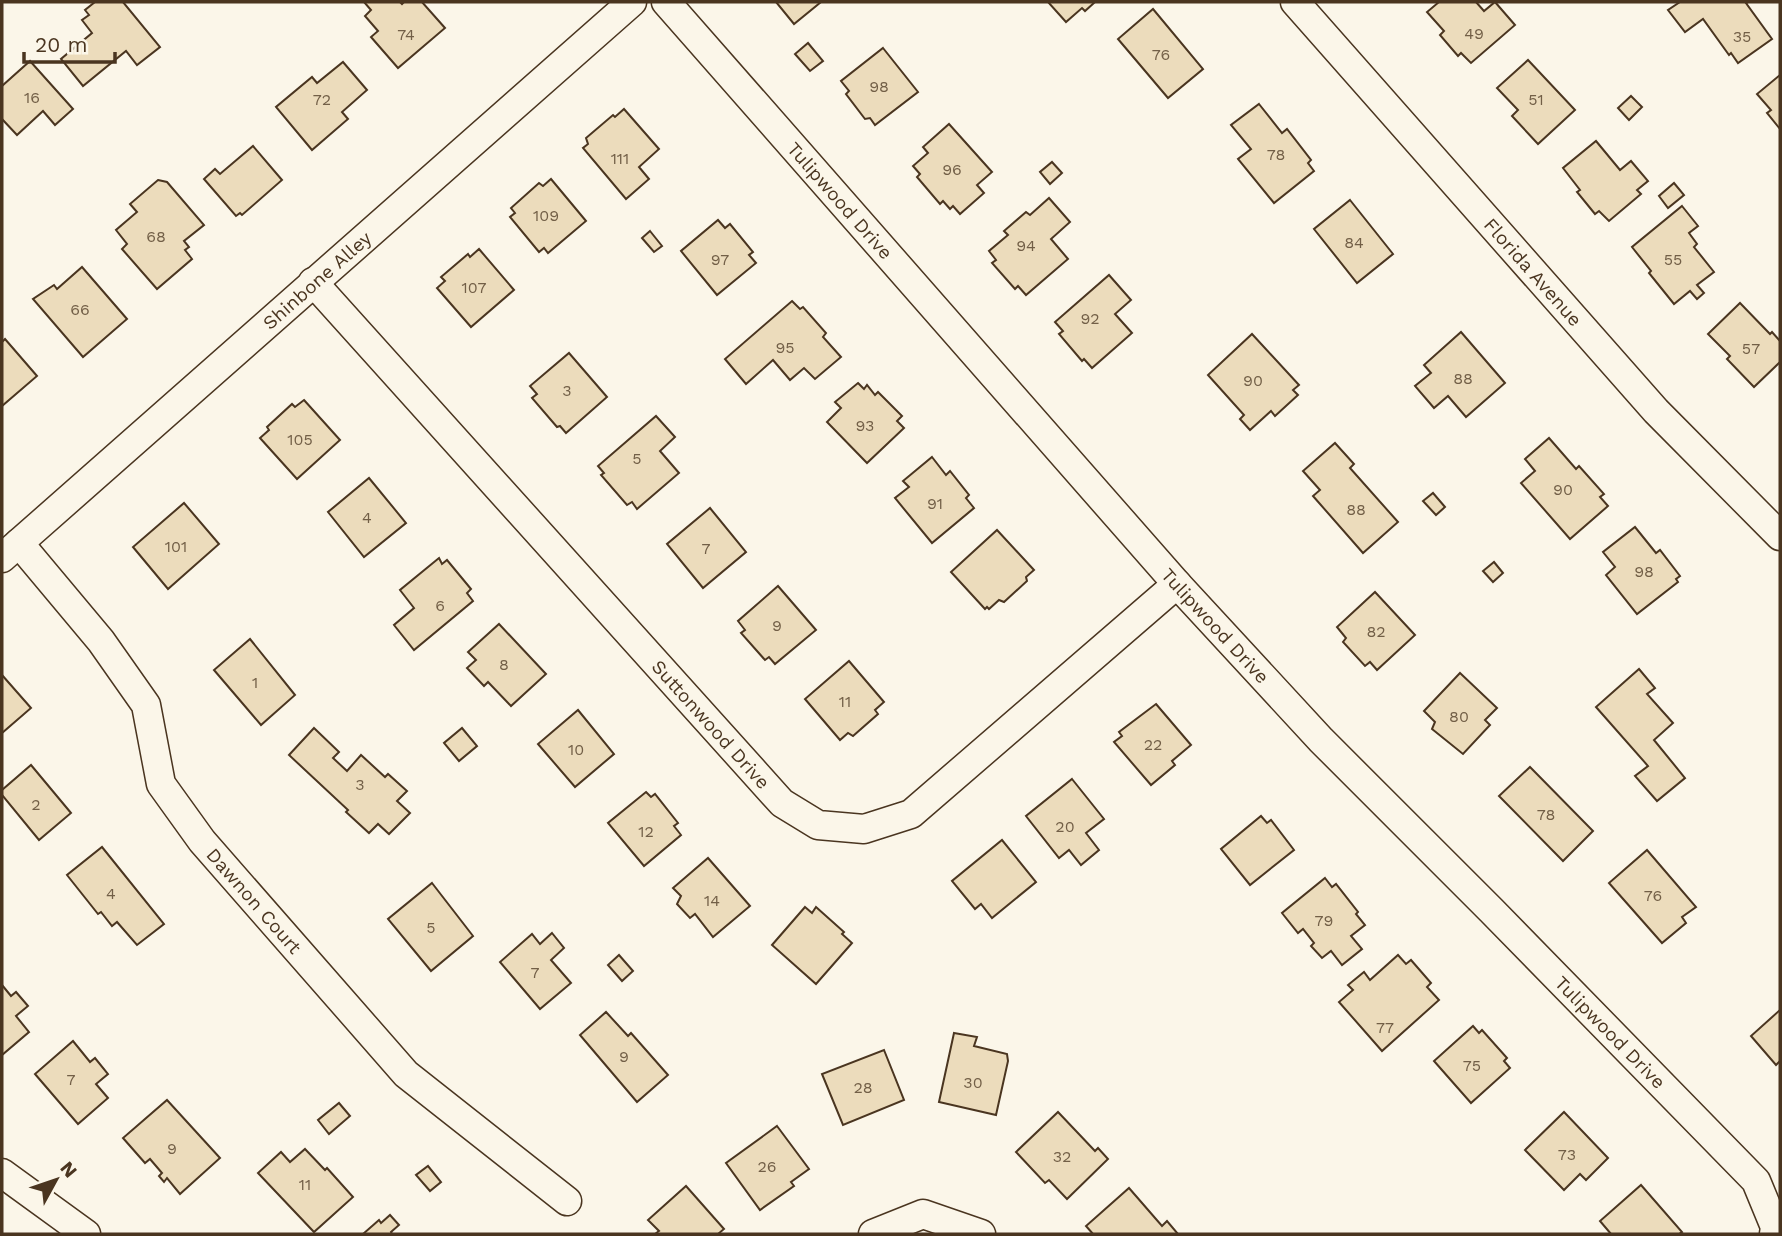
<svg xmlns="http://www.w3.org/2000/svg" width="1782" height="1236" viewBox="0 0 1782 1236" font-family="'Work Sans',sans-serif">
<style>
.building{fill:#ecdcbc;stroke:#4a3520;stroke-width:2}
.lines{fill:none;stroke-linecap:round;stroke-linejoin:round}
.street-casing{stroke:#4a3520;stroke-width:31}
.street{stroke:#fbf6e9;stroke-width:28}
.labels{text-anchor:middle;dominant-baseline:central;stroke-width:5;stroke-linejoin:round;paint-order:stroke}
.number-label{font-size:16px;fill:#725f47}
.street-label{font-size:19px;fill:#4a3520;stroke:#fbf6e9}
</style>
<rect width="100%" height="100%" fill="#fbf6e9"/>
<!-- building -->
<g class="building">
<path d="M95 2H123L160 47 137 65 126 51 83 86 61 59 92 33 82 20 89 15 85 10Z"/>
<path d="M364 2H400L402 4 404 2H422L445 28 398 68 371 37 378 31 365 16 371 10Z"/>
<path d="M776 2H821L794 24Z"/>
<path d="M1048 2H1095L1085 11 1082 8 1066 22Z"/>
<path d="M1439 2H1476L1484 11 1495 2 1515 25 1471 63 1461 53 1458 56 1440 35 1444 31 1427 12Z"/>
<path d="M1680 2H1748L1746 3 1772 39 1738 63 1731 53 1729 55 1703 19 1685 32 1668 10Z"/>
<path d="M1153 9 1203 69 1168 98 1118 39Z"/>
<path d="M808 43 823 61 810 71 795 54Z"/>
<path d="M883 48 918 92 875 125 870 118 865 119 846 94 849 91 841 81Z"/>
<path d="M1528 60 1575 110 1538 144 1512 116 1518 110 1497 88Z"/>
<path d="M30 61 73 109 55 125 43 111 17 135 2 119V86Z"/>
<path d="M343 62 367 90 342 112 348 119 312 150 276 107 312 77 317 83Z"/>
<path d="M1780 75V129L1767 113 1771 110 1757 94Z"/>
<path d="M1631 96 1642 107 1629 120 1618 108Z"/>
<path d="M1259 104 1282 133 1287 129 1311 160 1308 163 1314 171 1274 203 1238 159 1251 149 1231 125Z"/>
<path d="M624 109 659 149 639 167 649 179 626 199 583 148 588 144 586 138 613 115 615 117Z"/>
<path d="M949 124 992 172 977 185 984 193 960 214 953 206 950 209 943 201 940 204 917 177 920 174 913 166 928 153 923 147Z"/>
<path d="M1596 141 1620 170 1631 161 1648 181 1637 190 1641 194 1609 221 1599 211 1595 214 1577 192 1580 190 1563 168Z"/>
<path d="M253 146 282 180 242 215 240 213 236 216 204 179 215 169 220 174Z"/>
<path d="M1052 162 1062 173 1050 184 1040 172Z"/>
<path d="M551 179 586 221 548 253 544 248 539 252 510 217 515 213 511 208 539 183 543 186Z"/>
<path d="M158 180 167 182 204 225 184 241 189 247 185 250 192 259 157 289 122 249 127 244 116 230 137 212 130 204Z"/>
<path d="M1674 183 1684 195 1668 208 1659 196Z"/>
<path d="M1049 198 1070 222 1051 239 1068 259 1026 295 1018 286 1015 289 992 263 996 260 989 251 1008 235 1004 231 1026 212 1030 215Z"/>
<path d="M1350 200 1393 254 1357 283 1314 229Z"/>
<path d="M1682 206 1698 226 1689 233 1697 244 1694 247 1714 272 1697 285 1704 293 1697 299 1690 291 1674 304 1649 273 1651 271 1632 247Z"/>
<path d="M718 220 725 228 730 224 753 252 749 255 756 263 717 295 681 251Z"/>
<path d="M650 231 662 246 654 252 642 238Z"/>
<path d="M479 249 514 290 471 327 437 288 445 281 441 277 468 254 470 257Z"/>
<path d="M82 267 127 319 83 357 33 299 54 285 57 289Z"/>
<path d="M1109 275 1131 300 1115 314 1132 333 1092 368 1084 359 1082 361 1059 334 1063 331 1055 322Z"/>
<path d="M792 301 800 309 803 307 826 333 823 337 841 357 815 379 804 368 790 380 773 360 746 384 725 359Z"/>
<path d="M1740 303 1770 334 1772 332 1780 341V362L1754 387 1727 359 1730 356 1708 334Z"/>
<path d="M1461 332 1505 383 1466 417 1448 396 1434 408 1415 386 1431 373 1424 365Z"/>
<path d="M1252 334 1299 385 1293 390 1298 395 1275 416 1271 411 1250 430 1240 419 1244 415 1208 375Z"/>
<path d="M5 339 37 376 2 406V342Z"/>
<path d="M569 353 607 397 566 433 560 426 557 427 532 398 537 394 530 386Z"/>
<path d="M858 383 864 389 867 385 875 395 878 392 902 416 897 421 904 428 867 463 827 422 841 408 835 402Z"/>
<path d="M304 400 340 440 297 479 260 438 269 430 267 427 292 404 295 407Z"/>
<path d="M656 416 675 437 660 451 679 473 637 509 632 502 627 505 601 475 604 473 598 466Z"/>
<path d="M1549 438 1576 469 1579 466 1604 494 1600 497 1608 506 1570 539 1521 483 1535 471 1525 459Z"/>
<path d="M1335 443 1354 464 1350 468 1398 522 1363 553 1313 496 1320 490 1303 471Z"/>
<path d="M932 457 946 475 950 471 969 495 966 498 974 508 932 543 895 498 909 487 903 481Z"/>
<path d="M369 478 406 523 364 557 328 512Z"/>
<path d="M1433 493 1445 507 1436 515 1423 501Z"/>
<path d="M184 503 219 544 168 589 133 547Z"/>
<path d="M710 508 746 552 703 588 667 544Z"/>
<path d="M1635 527 1656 553 1660 550 1680 576 1676 579 1678 582 1637 614 1606 575 1615 567 1603 552Z"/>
<path d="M997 530 1034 570 1026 577 1027 581 1004 602 999 600 989 609 987 607 985 609 951 572Z"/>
<path d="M439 558 442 564 447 560 471 589 467 593 473 601 414 650 394 625 414 608 400 590Z"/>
<path d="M1494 562 1503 573 1493 582 1483 571Z"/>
<path d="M778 586 816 630 775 664 769 657 765 660 741 633 745 630 738 621Z"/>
<path d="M1375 592 1415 635 1377 670 1370 662 1365 666 1343 642 1346 638 1337 627Z"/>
<path d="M499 624 546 674 511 706 488 682 484 686 467 668 476 660 468 652Z"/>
<path d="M250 639 295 695 261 725 214 670Z"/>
<path d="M849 661 884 702 875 710 878 714 853 736 848 733 840 740 805 699Z"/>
<path d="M1639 669 1655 688 1647 694 1673 723 1654 740 1685 778 1657 801 1635 776 1648 766 1596 707Z"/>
<path d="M1460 673 1497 708 1485 720 1490 725 1463 754 1432 729 1435 722 1424 711Z"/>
<path d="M2 675 31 708 2 733Z"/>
<path d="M1156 704 1191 745 1172 761 1175 765 1151 785 1114 742 1122 736 1119 732Z"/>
<path d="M578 710 614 754 575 787 538 744Z"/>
<path d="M314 728 339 752 333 758 347 771 361 755 385 777 388 774 407 791 397 801 410 813 389 834 378 824 369 833 346 812 348 810 289 755Z"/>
<path d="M462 728 477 746 459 761 444 743Z"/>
<path d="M31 765 71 813 39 840 2 795V790Z"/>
<path d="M1530 767 1593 831 1563 861 1499 796Z"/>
<path d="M1072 779 1104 819 1086 833 1099 850 1081 865 1069 850 1059 858 1026 816Z"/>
<path d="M646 792 651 797 655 794 678 823 674 826 681 835 644 866 608 823Z"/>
<path d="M1261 816 1267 823 1271 820 1294 850 1250 885 1221 849Z"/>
<path d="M1002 840 1036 882 992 918 981 904 975 909 952 881Z"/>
<path d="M102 847 164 924 137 945 117 922 112 926 101 912 98 914 67 875Z"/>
<path d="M1647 850 1696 907 1682 917 1686 923 1662 943 1609 883Z"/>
<path d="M708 858 750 906 713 937 695 914 690 918 677 904 681 896 673 888Z"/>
<path d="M1325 878 1332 887 1336 884 1358 912 1356 914 1365 925 1351 936 1362 949 1342 965 1331 951 1322 958 1311 946 1314 943 1303 929 1298 933 1282 913Z"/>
<path d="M432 883 473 936 431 971 388 919Z"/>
<path d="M805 907 812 913 816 907 844 932 842 934 852 943 816 984 772 945Z"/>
<path d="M552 933 564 948 551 960 571 983 540 1009 500 962 532 934 540 944Z"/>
<path d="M619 955 633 971 622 981 608 965Z"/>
<path d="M1398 955 1406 964 1411 960 1431 983 1427 987 1439 1000 1382 1051 1339 1002 1353 990 1348 985 1364 972 1370 980Z"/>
<path d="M2 985 11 996 16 992 28 1006 16 1016 29 1032 2 1055Z"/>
<path d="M1780 1010V1061L1776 1065 1751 1036Z"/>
<path d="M606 1012 628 1036 631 1033 668 1075 637 1102 580 1035Z"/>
<path d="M1473 1026 1479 1033 1482 1030 1507 1058 1504 1061 1510 1068 1471 1103 1434 1061Z"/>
<path d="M954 1033 977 1037 974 1046 1007 1054 1008 1061 996 1115 939 1102Z"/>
<path d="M73 1041 90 1062 95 1058 108 1074 96 1084 108 1098 78 1124 35 1074Z"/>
<path d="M884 1050 904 1100 843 1125 822 1074Z"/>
<path d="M167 1100 220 1158 180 1194 167 1178 164 1182 159 1176 162 1173 150 1159 145 1163 123 1138Z"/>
<path d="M339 1103 350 1116 329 1134 318 1120Z"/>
<path d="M1058 1112 1095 1151 1098 1148 1108 1159 1067 1199 1049 1180 1045 1183 1016 1152Z"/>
<path d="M1564 1112 1608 1158 1586 1180 1580 1174 1564 1190 1525 1150Z"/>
<path d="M777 1126 809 1169 791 1182 794 1186 760 1210 726 1163Z"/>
<path d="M305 1149 325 1170 327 1168 353 1197 314 1232 258 1173 281 1152 290 1162Z"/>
<path d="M428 1166 441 1182 430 1191 416 1175Z"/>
<path d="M1641 1185 1682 1232 1679 1234H1611L1600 1221Z"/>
<path d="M686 1186 724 1229 718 1234H655L659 1231 648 1220Z"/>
<path d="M1129 1188 1162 1226 1167 1221 1178 1234H1093L1086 1226Z"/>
<path d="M390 1215 399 1225 391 1232 392 1234H363L379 1220 381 1223Z"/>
</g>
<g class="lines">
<defs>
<g id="street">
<path id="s1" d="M666 2 1177 584 1321 740 1491 910 1756 1181 1775 1227 1774 1234"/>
<path id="s2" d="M1295 2 1656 411 1780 536"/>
<path id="s3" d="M313 282 782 803 818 825 864 829 911 814 1177 584"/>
<path id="s4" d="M19 543 101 641 146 705 161 784 202 841 406 1074 567 1201"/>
<path id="s5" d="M2 558 632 2"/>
<path d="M2 1173 86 1234"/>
<path d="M873 1234 923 1214 981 1234"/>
</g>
</defs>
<!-- street casing -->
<use href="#street" class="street-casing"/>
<!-- street -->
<use href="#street" class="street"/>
</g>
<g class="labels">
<!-- number labels -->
<g class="number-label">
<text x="1474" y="33">49</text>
<text x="406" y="34">74</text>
<text x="1742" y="36">35</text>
<text x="1161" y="54">76</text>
<text x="879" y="86">98</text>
<text x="32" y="97">16</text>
<text x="322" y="99">72</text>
<text x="1536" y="99">51</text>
<text x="1276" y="154">78</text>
<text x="620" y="158">111</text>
<text x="952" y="169">96</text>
<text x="546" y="215">109</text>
<text x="156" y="236">68</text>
<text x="1354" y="242">84</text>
<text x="1026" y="245">94</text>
<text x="720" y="259">97</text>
<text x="1673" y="259">55</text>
<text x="474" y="287">107</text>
<text x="80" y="309">66</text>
<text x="1090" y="318">92</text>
<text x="785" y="347">95</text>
<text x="1751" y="348">57</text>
<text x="1463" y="378">88</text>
<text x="1253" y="380">90</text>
<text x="567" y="390">3</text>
<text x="865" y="425">93</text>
<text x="300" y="439">105</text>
<text x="637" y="458">5</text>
<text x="1563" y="489">90</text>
<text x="935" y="503">91</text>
<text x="1356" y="509">88</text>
<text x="367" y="517">4</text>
<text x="176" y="546">101</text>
<text x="706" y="548">7</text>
<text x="1644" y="571">98</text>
<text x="440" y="605">6</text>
<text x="777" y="625">9</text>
<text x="1376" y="631">82</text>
<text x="504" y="664">8</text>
<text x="255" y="682">1</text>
<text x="845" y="701">11</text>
<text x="1459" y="716">80</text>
<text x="1153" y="744">22</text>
<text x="576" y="749">10</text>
<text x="360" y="784">3</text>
<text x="36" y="804">2</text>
<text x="1546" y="814">78</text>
<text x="1065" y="826">20</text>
<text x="646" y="831">12</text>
<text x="111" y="893">4</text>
<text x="1653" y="895">76</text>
<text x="712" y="900">14</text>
<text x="1324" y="920">79</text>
<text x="431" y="927">5</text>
<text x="535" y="972">7</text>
<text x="1385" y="1027">77</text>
<text x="624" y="1056">9</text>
<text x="1472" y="1065">75</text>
<text x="71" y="1079">7</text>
<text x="973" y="1082">30</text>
<text x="863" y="1087">28</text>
<text x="172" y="1148">9</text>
<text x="1567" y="1154">73</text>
<text x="1062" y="1156">32</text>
<text x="767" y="1166">26</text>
<text x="305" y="1184">11</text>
</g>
<!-- street labels -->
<g class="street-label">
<text stroke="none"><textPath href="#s1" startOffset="264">Tulipwood Drive</textPath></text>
<text stroke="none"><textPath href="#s2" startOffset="360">Florida Avenue</textPath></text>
<text stroke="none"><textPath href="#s5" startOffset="420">Shinbone Alley</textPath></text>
<text stroke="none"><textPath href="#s1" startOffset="831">Tulipwood Drive</textPath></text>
<text stroke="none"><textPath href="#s3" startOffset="595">Suttonwood Drive</textPath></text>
<text stroke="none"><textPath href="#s4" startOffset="436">Dawnon Court</textPath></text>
<text stroke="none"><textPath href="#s1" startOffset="1398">Tulipwood Drive</textPath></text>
</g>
</g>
<!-- border -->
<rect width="1782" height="1236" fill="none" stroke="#4a3520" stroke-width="7"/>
<!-- north arrow -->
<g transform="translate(56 1180) rotate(50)" stroke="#fbf6e9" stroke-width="5" paint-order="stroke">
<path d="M0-5L12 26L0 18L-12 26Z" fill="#4a3520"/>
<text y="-10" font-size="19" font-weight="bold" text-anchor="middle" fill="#4a3520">N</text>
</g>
<!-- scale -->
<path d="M24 52v10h91v-10" fill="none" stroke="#4a3520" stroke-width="3.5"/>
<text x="35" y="52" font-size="21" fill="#4a3520" stroke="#fbf6e9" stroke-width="5" paint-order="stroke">20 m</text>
</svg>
